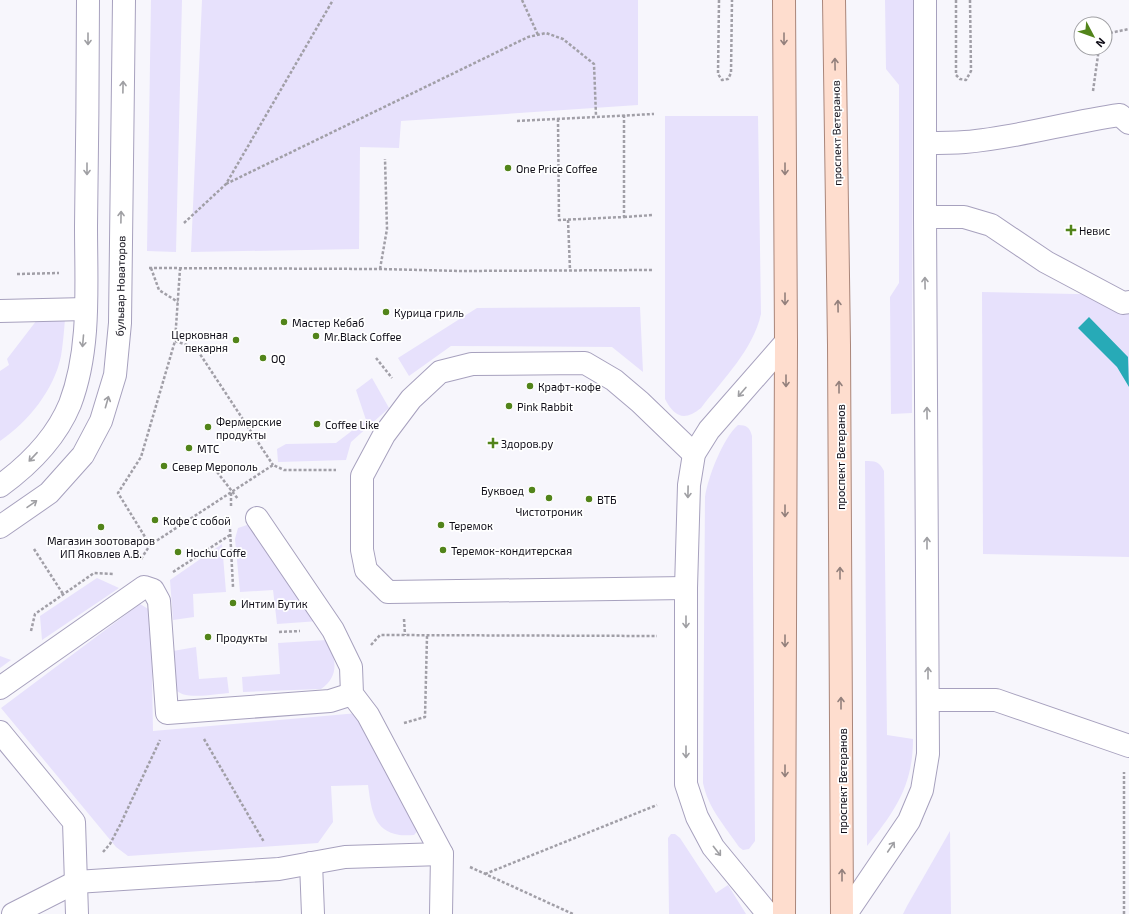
<svg xmlns="http://www.w3.org/2000/svg" width="1129" height="914" viewBox="0 0 1129 914" font-family="'Exo 2',sans-serif">
<style>
.green{fill:#e7e1fc}
.water{fill:#27aab7}
.lines{fill:none;stroke-linecap:round;stroke-linejoin:round}
.minor-casing{stroke:#a7a1be;stroke-width:24}
.major-casing{stroke:#aa867a;stroke-width:24}
.path{stroke:#a19fa7;stroke-width:2.5;stroke-dasharray:3 2;stroke-linecap:butt}
.minor{stroke:#fff;stroke-width:22}
.major{stroke:#feddce;stroke-width:22}
.oneway{stroke:#9f9fa3}
.oneway2{stroke:#93807c}
.poi-dot{fill:#52841a;stroke:#fff;stroke-width:1.5}
.labels{text-anchor:middle;dominant-baseline:central;stroke-width:3.5;stroke-linejoin:round;paint-order:stroke}
.street-label{font-size:11px;fill:#100e18;stroke:#fff}
.poi-label{font-size:11px;fill:#100e18;stroke:#fff;text-anchor:start}
</style>
<rect width="100%" height="100%" fill="#f7f6fc"/>
<!-- green -->
<g class="green">
<path d="M151 0H182L176 252 147 251Z"/>
<path d="M202 0H638V105L401 121 399 148 360 147 359 249 191 252Z"/>
<path d="M885 0H913L912 413 891 414 890 297 899 283V85L886 69Z"/>
<path d="M665 116H758L761 314C753 350 723 379 701 408 685 421 675 418 665 399Z"/>
<path d="M982 292 1123 295 1129 302V557L983 554Z"/>
<path d="M640 307 643 372 612 347 451 346 409 376 398 358 477 308Z"/>
<path d="M40 316 65 319C64 331 63 344 61 356 54 390 28 422 0 441V371L9 365 7 359Z"/>
<path d="M372 378 389 408 351 442 346 460 278 462 277 449 286 444 336 443 366 420 356 390Z"/>
<path d="M738 425C747 425 750 428 752 436L755 841 749 849 743 850 739 847C725 826 708 808 703 783L705 497C708 477 723 438 738 425Z"/>
<path d="M865 461C875 461 879 461 884 471L887 735 913 739C913 786 895 811 867 846Z"/>
<path d="M247 525 256 529 319 621 277 624 273 590 240 592 235 539 238 528Z"/>
<path d="M222 544 226 592 193 594 194 617 173 620 170 580Z"/>
<path d="M97 578 119 588 42 640 40 616Z"/>
<path d="M140 604 150 610 151 620 153 731 358 713 421 827 414 835C408 835 401 836 395 834 372 828 371 805 368 785L331 786 333 822 318 843 128 856 116 847 1 708Z"/>
<path d="M327 640C336 658 340 676 321 689L243 692 242 677 280 674 278 643Z"/>
<path d="M196 647 199 679 227 677 229 693C216 694 180 701 175 688 171 678 173 662 173 651Z"/>
<path d="M0 656 11 660 0 668Z"/>
<path d="M950 831 951 914H903L907 906Z"/>
<path d="M671 834H675L680 838 716 893 728 885 746 914H669L668 838Z"/>
</g>
<!-- water -->
<path class="water" d="M1089 317 1128 357 1129 387 1117 367 1078 328Z"/>
<g class="lines">
<defs>
<g id="minor">
<path d="M925 143C938 143 952 143 965 142 1017 138 1068 122 1120 115L1129 123"/>
<path d="M925 217H964L991 225 1046 262 1123 303 1129 302"/>
<path d="M0 311 86 309"/>
<path d="M0 486C29 465 56 438 70 404 91 349 86 285 86 227 87 151 88 76 88 0"/>
<path d="M257 518 333 630 351 667 352 694 368 715 442 854 441 914"/>
<path d="M0 527 49 493 83 455 101 421 115 375 120 323 124 0"/>
<path d="M686 588 388 592 366 570 362 550V476L384 435 411 399 440 372 472 364 585 363 614 380 640 402 694 454"/>
<path d="M0 688 144 587 153 590 159 601 167 713 330 701 352 694"/>
<path d="M928 700H996L1129 746"/>
<path d="M0 732 74 822 77 914"/>
<path d="M311 863 313 914"/>
<path d="M13 914 76 882 279 869 345 857 442 854"/>
<path d="M768 914 713 847 697 817 686 784V588L689 485 694 454 709 430 786 342"/>
<path d="M846 914 909 821 922 790 928 754 925 217V0"/>
</g>
<g id="major">
<path d="M784 0 786 342 784 914"/>
<path d="M834 0 839 345 842 914"/>
</g>
</defs>
<!-- minor casing -->
<use href="#minor" class="minor-casing"/>
<!-- major casing -->
<use href="#major" class="major-casing"/>
<!-- path -->
<g class="path">
<path d="M522 0 538 35"/>
<path d="M719 0 718 74 722 80 728 79 731 73 732 0"/>
<path d="M956 0V75L960 79 966 80 971 71 970 0"/>
<path d="M1105 34 1129 29"/>
<path d="M1093 91 1099 48"/>
<path d="M558 119 559 220 624 217V115"/>
<path d="M517 121 654 114"/>
<path d="M226 184 528 37 546 33 563 39 594 64 596 116"/>
<path d="M624 217 653 215"/>
<path d="M568 220 570 270"/>
<path d="M184 223 226 184 333 0"/>
<path d="M149 268 380 269 459 271 652 270"/>
<path d="M151 268 159 290 178 302"/>
<path d="M380 269 387 229 385 159"/>
<path d="M17 274 59 273"/>
<path d="M175 341 196 348 273 465"/>
<path d="M376 358 392 378"/>
<path d="M214 468 238 499"/>
<path d="M231 506V492"/>
<path d="M230 529 233 587"/>
<path d="M150 545 118 493 141 457 175 341 180 269"/>
<path d="M34 549 63 594"/>
<path d="M141 559 150 545 273 465 284 470H336"/>
<path d="M173 572 230 535"/>
<path d="M404 619 405 635"/>
<path d="M31 631 35 614 94 573 113 574"/>
<path d="M279 632 300 631"/>
<path d="M371 645 380 635 657 636"/>
<path d="M404 723 425 717 427 636"/>
<path d="M204 739 264 842"/>
<path d="M103 852 110 844 120 825 160 740"/>
<path d="M470 867 573 914"/>
<path d="M485 874 657 805"/>
<path d="M1124 914V772"/>
</g>
<!-- minor -->
<use href="#minor" class="minor"/>
<!-- major -->
<use href="#major" class="major"/>
</g>
<!-- one-way arrows -->
<defs><path id="oneway-shaft" d="M-6 0H5M1.5-3L5.5 0L1.5 3" fill="none" stroke-width="1.6" stroke-linecap="round" stroke-linejoin="round"/></defs>
<g class="oneway">
<use href="#oneway-shaft" transform="translate(88 39) rotate(90)"/>
<use href="#oneway-shaft" transform="translate(123 87) rotate(-89)"/>
<use href="#oneway-shaft" transform="translate(87 169) rotate(90)"/>
<use href="#oneway-shaft" transform="translate(121 217) rotate(-89)"/>
<use href="#oneway-shaft" transform="translate(925 283) rotate(-91)"/>
<use href="#oneway-shaft" transform="translate(83 341) rotate(95)"/>
<use href="#oneway-shaft" transform="translate(742 392) rotate(131)"/>
<use href="#oneway-shaft" transform="translate(107 402) rotate(-74)"/>
<use href="#oneway-shaft" transform="translate(927 413) rotate(-91)"/>
<use href="#oneway-shaft" transform="translate(33 457) rotate(133)"/>
<use href="#oneway-shaft" transform="translate(688 492) rotate(91)"/>
<use href="#oneway-shaft" transform="translate(32 504) rotate(-35)"/>
<use href="#oneway-shaft" transform="translate(927 543) rotate(-90)"/>
<use href="#oneway-shaft" transform="translate(686 622) rotate(90)"/>
<use href="#oneway-shaft" transform="translate(928 673) rotate(-90)"/>
<use href="#oneway-shaft" transform="translate(686 752) rotate(90)"/>
<use href="#oneway-shaft" transform="translate(891 847) rotate(-56)"/>
<use href="#oneway-shaft" transform="translate(717 851) rotate(52)"/>
</g>
<g class="oneway2">
<use href="#oneway-shaft" transform="translate(784 39) rotate(90)"/>
<use href="#oneway-shaft" transform="translate(835 64) rotate(-91)"/>
<use href="#oneway-shaft" transform="translate(785 169) rotate(90)"/>
<use href="#oneway-shaft" transform="translate(785 299) rotate(90)"/>
<use href="#oneway-shaft" transform="translate(838 306) rotate(-91)"/>
<use href="#oneway-shaft" transform="translate(786 381) rotate(90)"/>
<use href="#oneway-shaft" transform="translate(839 387) rotate(-90)"/>
<use href="#oneway-shaft" transform="translate(785 511) rotate(90)"/>
<use href="#oneway-shaft" transform="translate(840 573) rotate(-90)"/>
<use href="#oneway-shaft" transform="translate(785 641) rotate(90)"/>
<use href="#oneway-shaft" transform="translate(841 703) rotate(-90)"/>
<use href="#oneway-shaft" transform="translate(785 771) rotate(90)"/>
<use href="#oneway-shaft" transform="translate(842 875) rotate(-90)"/>
</g>
<!-- markers -->
<g class="poi-dot">
<circle cx="508" cy="168" r="4"/>
<path d="M1069 224h4v4h4v4h-4v4h-4v-4h-4v-4h4z"/>
<circle cx="386" cy="312" r="4"/>
<circle cx="284" cy="322" r="4"/>
<circle cx="316" cy="336" r="4"/>
<circle cx="236" cy="340" r="4"/>
<circle cx="263" cy="358" r="4"/>
<circle cx="530" cy="386" r="4"/>
<circle cx="509" cy="406" r="4"/>
<circle cx="317" cy="424" r="4"/>
<circle cx="208" cy="427" r="4"/>
<path d="M491 437h4v4h4v4h-4v4h-4v-4h-4v-4h4z"/>
<circle cx="189" cy="448" r="4"/>
<circle cx="164" cy="466" r="4"/>
<circle cx="532" cy="490" r="4"/>
<circle cx="549" cy="498" r="4"/>
<circle cx="589" cy="499" r="4"/>
<circle cx="155" cy="520" r="4"/>
<circle cx="441" cy="525" r="4"/>
<circle cx="101" cy="527" r="4"/>
<circle cx="443" cy="550" r="4"/>
<circle cx="178" cy="552" r="4"/>
<circle cx="233" cy="603" r="4"/>
<circle cx="208" cy="637" r="4"/>
</g>
<g class="labels">
<!-- street labels -->
<g class="street-label">
<text transform="translate(836 133) rotate(-91)">проспект Ветеранов</text>
<text transform="translate(120 286) rotate(-89)">бульвар Новаторов</text>
<text transform="translate(840 457) rotate(-90)">проспект Ветеранов</text>
<text transform="translate(842 781) rotate(-90)">проспект Ветеранов</text>
</g>
<!-- poi labels -->
<g class="poi-label">
<text x="516" y="168">One Price Coffee</text>
<text x="1079" y="230">Невис</text>
<text x="394" y="312">Курица гриль</text>
<text x="292" y="322">Мастер Кебаб</text>
<text x="228" y="334" text-anchor="end">Церковная<tspan x="228" dy="13">пекарня</tspan></text>
<text x="324" y="336">Mr.Black Coffee</text>
<text x="271" y="358">OQ</text>
<text x="538" y="386">Крафт-кофе</text>
<text x="517" y="406">Pink Rabbit</text>
<text x="216" y="421">Фермерские<tspan x="216" dy="13">продукты</tspan></text>
<text x="325" y="424">Coffee Like</text>
<text x="501" y="443">Здоров.ру</text>
<text x="197" y="448">МТС</text>
<text x="172" y="466">Север Мерополь</text>
<text x="524" y="490" text-anchor="end">Буквоед</text>
<text x="597" y="499">ВТБ</text>
<text x="549" y="511" text-anchor="middle">Чистотроник</text>
<text x="163" y="520">Кофе с собой</text>
<text x="449" y="525">Теремок</text>
<text x="101" y="540" text-anchor="middle">Магазин зоотоваров<tspan x="101" dy="13">ИП Яковлев А.В.</tspan></text>
<text x="451" y="550">Теремок-кондитерская</text>
<text x="186" y="552">Hochu Coffe</text>
<text x="241" y="603">Интим Бутик</text>
<text x="216" y="637">Продукты</text>
</g>
</g>
<!-- north arrow -->
<g transform="translate(1093 36) rotate(131)"><circle r="19" fill="#ffffff" stroke="#9f9fa3"/>
<path d="M0-3L7 15L0 10L-7 15Z" fill="#52841a"/>
<text y="-6" font-size="11" font-weight="bold" text-anchor="middle" fill="#100e18">N</text>
</g>
</svg>
